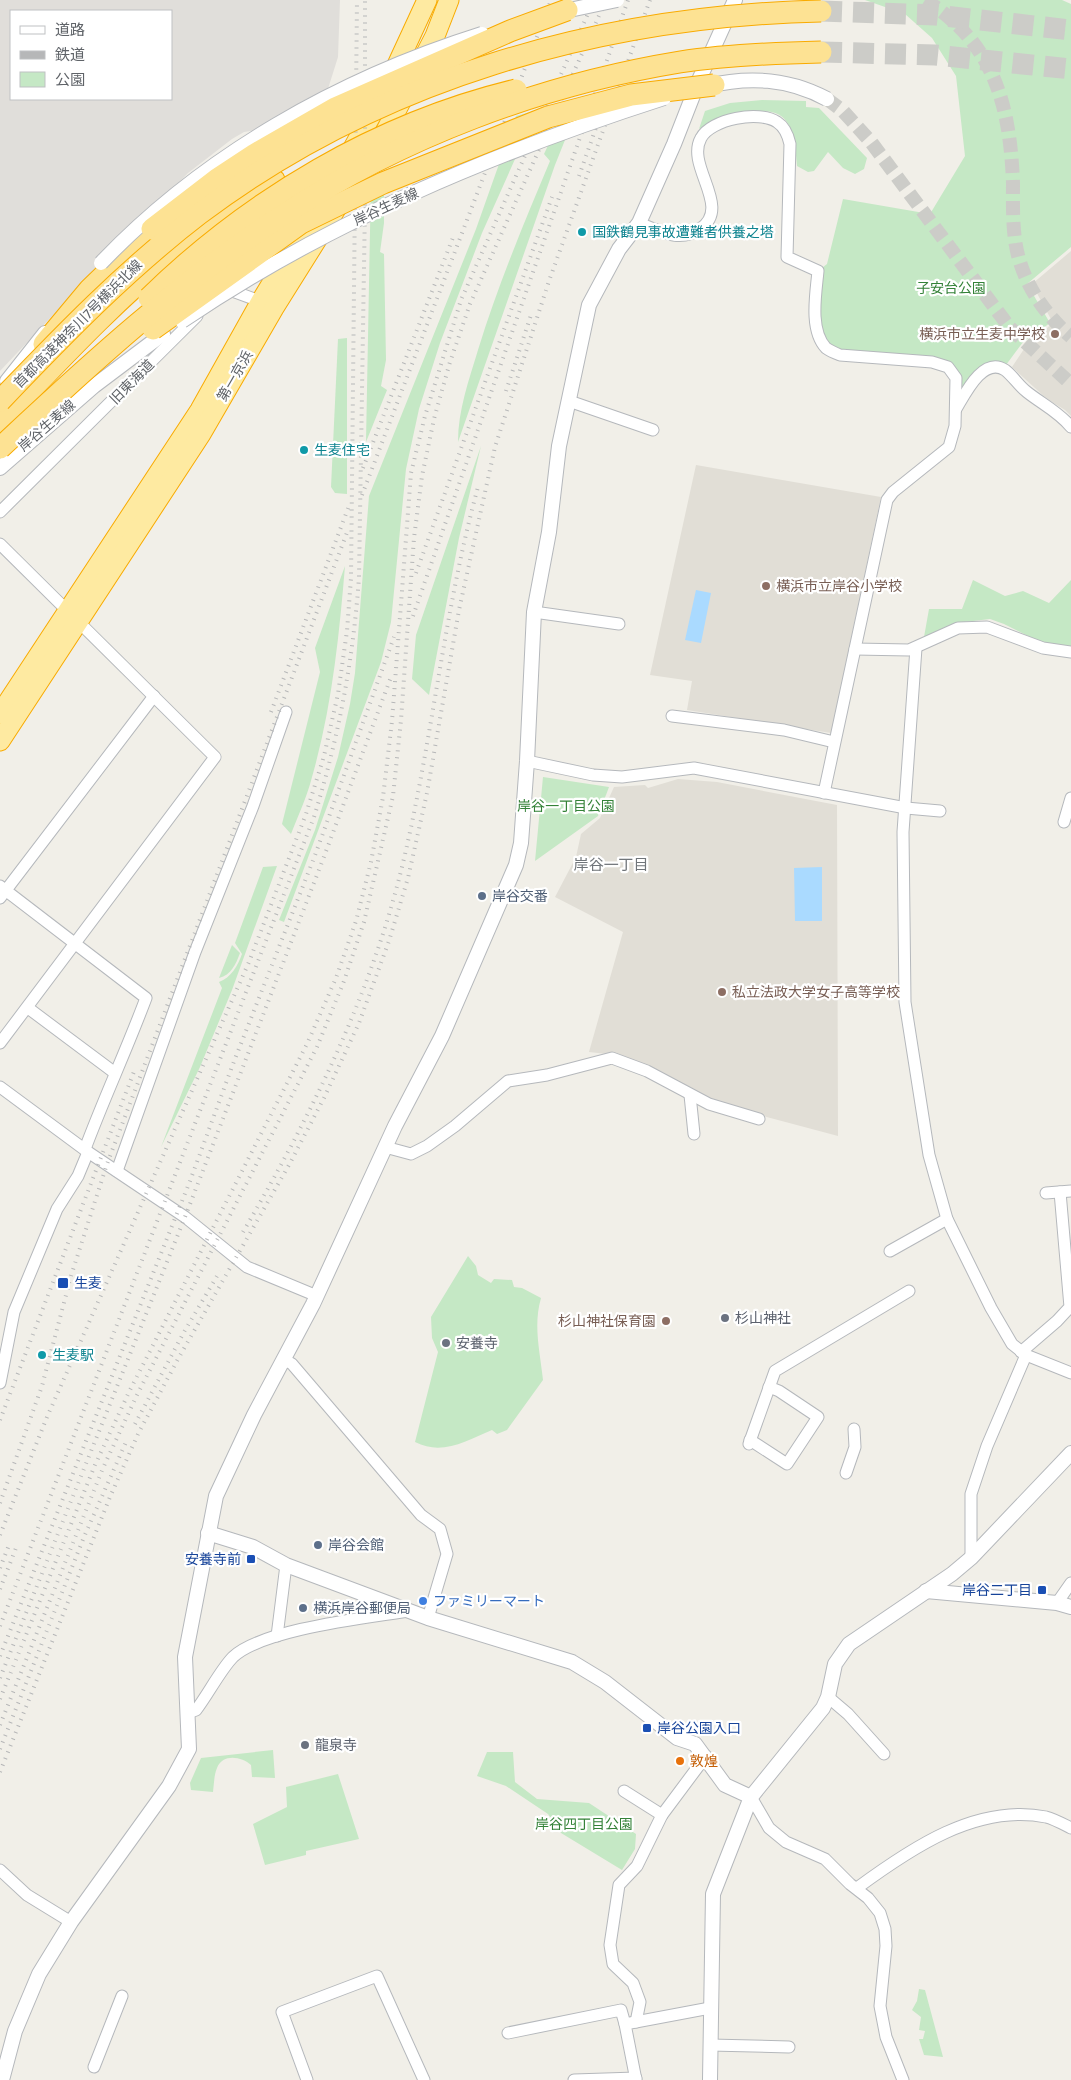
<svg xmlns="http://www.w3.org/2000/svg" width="1071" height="2080" viewBox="0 0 1071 2080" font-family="'Fira Sans','Noto Sans JP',sans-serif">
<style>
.industrial{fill:#e0deda;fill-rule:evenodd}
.education{fill:#e1ded6}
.green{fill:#c5e8c5}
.water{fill:#aadaff}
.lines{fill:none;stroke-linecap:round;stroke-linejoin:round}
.tertiary-tunnel{stroke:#ccccc8;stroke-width:14;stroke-dasharray:14 7;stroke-linecap:butt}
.motorway-tunnel{stroke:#ccccc8;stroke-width:21;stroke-dasharray:21 11;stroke-linecap:butt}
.minor-casing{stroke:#b5b8bc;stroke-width:13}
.tertiary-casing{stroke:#b5b8bc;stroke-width:16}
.trunk-casing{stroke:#f9ab00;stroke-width:21}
.motorway-casing{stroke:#f9ab00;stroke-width:23}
.minor{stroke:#fff;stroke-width:11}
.tertiary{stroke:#fff;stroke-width:14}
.trunk{stroke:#feeaa1;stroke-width:19}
.motorway{stroke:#fde293;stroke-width:21}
.rail{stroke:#b6b7b8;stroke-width:4;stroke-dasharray:1 6;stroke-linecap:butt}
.tertiary-bridge-casing{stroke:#b5b8bc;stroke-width:16;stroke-linecap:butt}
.motorway-bridge-casing{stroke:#f9ab00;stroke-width:23;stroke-linecap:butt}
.tertiary-bridge{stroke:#fff;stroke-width:14}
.motorway-bridge{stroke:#fde293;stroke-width:21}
.culture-dot{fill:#0f9aa8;stroke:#fff;stroke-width:2}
.education-dot{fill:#8d6e63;stroke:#fff;stroke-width:2}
.service-dot{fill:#5c6f8a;stroke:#fff;stroke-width:2}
.transit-dot{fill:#1a4fb4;stroke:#fff;stroke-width:2}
.worship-dot{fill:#6b7280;stroke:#fff;stroke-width:2}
.shop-dot{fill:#3f7fe0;stroke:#fff;stroke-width:2}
.food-dot{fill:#e8710a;stroke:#fff;stroke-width:2}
.labels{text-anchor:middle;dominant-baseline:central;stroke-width:4.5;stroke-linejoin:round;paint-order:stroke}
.street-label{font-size:14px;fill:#5f6368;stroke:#fff}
.culture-label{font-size:14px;fill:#0d838f;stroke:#fff;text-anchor:start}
.park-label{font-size:14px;fill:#348238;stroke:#fff}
.education-label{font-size:14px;fill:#785e54;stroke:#fff;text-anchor:end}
.service-label{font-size:14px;fill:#4e5e75;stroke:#fff;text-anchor:start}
.transit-label{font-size:14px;fill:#164399;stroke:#fff;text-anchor:start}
.worship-label{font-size:14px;fill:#5b616d;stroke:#fff;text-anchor:start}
.shop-label{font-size:14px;fill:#366cbe;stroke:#fff;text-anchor:start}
.food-label{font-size:14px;fill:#c56008;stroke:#fff;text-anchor:start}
.neighbourhood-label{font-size:15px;fill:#70757a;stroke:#fff}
</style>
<rect width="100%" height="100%" fill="#f1efe8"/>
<!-- industrial -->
<path class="industrial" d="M0 0H340L338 57 327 92 258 130 244 132 232 139 188 173 0 371ZM11 11H171V99H11Z"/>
<!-- education -->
<g class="education">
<path d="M1071 251V416L1065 410 1047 399 1012 367 1026 346 1053 323 1032 284Z"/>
<path d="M696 465 881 497 831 733 687 710 692 681 650 675Z"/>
<path d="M678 779 717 782 837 805 838 1136 710 1102 616 1055 589 1052 623 932 555 897 576 857 581 834 600 818 614 787 645 785 648 788Z"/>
</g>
<!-- green -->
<g class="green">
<path d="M865 0H1062L1071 4V247L1027 284 1050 323 1023 342 1003 369 988 368 956 409 948 367 840 355 820 339 818 271 827 264 843 199 930 214 965 156 956 76 932 38 905 14Z"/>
<path d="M581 100 555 165 458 442C458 410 469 380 478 350 498 285 524 223 550 161L544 154 568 103Z"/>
<path d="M762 100 806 101V107L819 108 867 158 864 169 855 174 843 168 828 152 814 171 808 172 797 166C794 122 787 103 739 114 724 118 712 121 699 129L705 111 730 103Z"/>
<path d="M537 110 482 233 440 343 419 409 406 469 391 622 381 662 284 922 279 920 315 830 338 757 350 704 355 673 369 496 476 229 516 116Z"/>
<path d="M384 174V223L380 252 384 254 386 360 381 386 387 390 366 442 371 179Z"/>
<path d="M347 338V494L335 493 331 487 338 339Z"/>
<path d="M481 446 459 538 429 695 412 679 416 635Z"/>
<path d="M345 566C339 637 332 707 312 777 307 797 298 816 291 834L282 824 320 672 315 648Z"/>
<path d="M973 580 1005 596 1023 591 1049 603 1071 580V646L1044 644 1004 624 990 619 956 623 924 637 929 609H962Z"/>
<path d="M543 777 609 787 598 816 535 861Z"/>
<path d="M277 866 232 990 200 1067 161 1147 222 988 219 982C231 978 238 965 242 954L235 943 263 867Z"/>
<path d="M232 945 240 953C236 964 231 975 219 978Z"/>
<path d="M468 1256 476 1266 478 1275 491 1283 494 1279 512 1280 514 1287 522 1288 541 1298C533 1326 540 1351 543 1380L507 1430 497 1434 492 1430C466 1441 442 1456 415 1442L438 1352 432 1338 431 1317Z"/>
<path d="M273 1750 275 1778 252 1777 251 1765C242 1757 223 1753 217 1768 214 1775 214 1784 213 1792L191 1790 190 1783 201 1758Z"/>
<path d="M487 1752H513L515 1782 537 1799 589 1803 636 1834 635 1849 622 1870 561 1833 548 1814 506 1786 477 1776Z"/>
<path d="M338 1774 359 1839 306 1851V1855L265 1865 253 1824 287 1807 286 1787Z"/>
<path d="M919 1989 925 1990 943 2057 924 2055 919 2039H923L925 2031 919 2030 921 2017 912 2010 917 2001Z"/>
</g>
<!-- water -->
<g class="water">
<path d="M696 590 711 593 701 643 685 640Z"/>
<path d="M822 867V921H795L794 868Z"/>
</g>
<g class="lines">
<!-- tertiary-tunnel -->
<g class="tertiary-tunnel">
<path d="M925 0C994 43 1010 105 1013 183 1013 207 1012 235 1019 259 1028 290 1047 316 1071 337"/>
<path d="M827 99 843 111 871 142 1010 328 1071 384"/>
</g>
<!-- motorway-tunnel -->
<g class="motorway-tunnel">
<path d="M821 11 935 15 1071 30"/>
<path d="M821 52 935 55 1071 69"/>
</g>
<defs>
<g id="minor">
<path d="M639 223C659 231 680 243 700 229 733 207 685 166 701 138 711 119 759 110 777 122 785 127 788 135 790 144L787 257 818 271C816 293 809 330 826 348 830 351 835 353 840 355L932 362 948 367 956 378 955 426 949 447 893 492 887 500 824 793"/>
<path d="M224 288 265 303"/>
<path d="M569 401 653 430"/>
<path d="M956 409C965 394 983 356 1005 370 1013 376 1018 385 1027 392 1042 404 1059 412 1071 427"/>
<path d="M0 512 197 316"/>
<path d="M0 544 215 757 0 1043"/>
<path d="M534 612 619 624"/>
<path d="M916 648 903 832 905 1002 929 1155 947 1219 991 1308 1012 1344 1026 1355 1071 1373"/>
<path d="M855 649 909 650 958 628 987 627 1043 648 1071 652"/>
<path d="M672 716 784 730 834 742"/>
<path d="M527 761 593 775 622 777 694 768 906 808 940 811"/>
<path d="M1064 822 1071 798"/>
<path d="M0 886 146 998C127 1049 104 1098 85 1149"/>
<path d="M0 898 154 696"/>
<path d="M28 1008 115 1073"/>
<path d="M0 1087 88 1152 185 1217 247 1267 317 1296"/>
<path d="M690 1095 694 1134"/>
<path d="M385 1147 411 1154 427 1146 455 1126 508 1081 547 1075 612 1058 647 1071 709 1104 759 1119"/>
<path d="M117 1171 195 952 253 806 286 712"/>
<path d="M1046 1193 1071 1191"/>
<path d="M890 1251 947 1219"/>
<path d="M1021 1352 1057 1321 1070 1307 1060 1192"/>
<path d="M285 1360 292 1364 421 1515 440 1529 447 1554 428 1618"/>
<path d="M0 1383 14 1312 57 1209 78 1176 88 1152"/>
<path d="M750 1440 787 1464 818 1417 779 1391 769 1387"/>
<path d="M749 1444 775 1371 909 1291"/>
<path d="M846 1473 855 1447 854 1429"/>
<path d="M971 1558V1494L987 1446 1026 1355"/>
<path d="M1057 1603 1071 1583"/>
<path d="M277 1636 286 1565"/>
<path d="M828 1697 848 1714 884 1754"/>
<path d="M188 1713 196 1710C207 1696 221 1669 233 1657 263 1629 366 1618 409 1611"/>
<path d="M624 1791 662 1815"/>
<path d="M751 1797 769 1828 786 1842 825 1859 850 1884 868 1898 880 1913 885 1929 886 1946 880 2006 886 2037 903 2080"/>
<path d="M0 1870 27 1895 71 1922"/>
<path d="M857 1888C910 1849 977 1803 1046 1817 1054 1819 1063 1824 1071 1828"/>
<path d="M636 2022 640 2002 633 1983 613 1964 610 1945 619 1885 637 1866 662 1815 706 1756"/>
<path d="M508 2033 621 2010 625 2024"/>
<path d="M710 2045 789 2047"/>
<path d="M94 2067 122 1996"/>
<path d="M307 2080 282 2012 377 1976 424 2080"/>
<path d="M574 2080 636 2078"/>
<path d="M636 2080 625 2024 710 2008"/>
</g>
<g id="tertiary">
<path d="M7 381 45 333"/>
<path d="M0 468 94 386 163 334"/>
<path d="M208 1533 253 1547 286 1565 428 1618 572 1662 605 1682 677 1738 695 1744 725 1785 751 1797"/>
<path d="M926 1591 1057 1603 1071 1607"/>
<path d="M2 2080 15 2031 39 1974 71 1922 169 1786 189 1749 185 1657 216 1496 254 1415 313 1304 395 1126 442 1036 516 865 521 843 527 761 534 612 549 532 559 446 589 305 619 249 639 223 674 144 699 80 735 0"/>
<path d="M710 2080 713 1894 751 1797 823 1708 828 1697 835 1664 849 1644 952 1574 971 1558 1071 1453"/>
</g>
<g id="trunk">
<path d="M391 78 427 0"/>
<path d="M380 142 435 36 449 0"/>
<path d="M348 157 377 105"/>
<path d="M0 714 200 410 261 301 313 215"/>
<path d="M0 741 201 434 274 308 341 201"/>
</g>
<g id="motorway">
<path d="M44 344 90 289 152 229"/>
<path d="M0 422C56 364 110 305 172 254 205 228 240 204 274 180"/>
</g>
</defs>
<!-- minor casing -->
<use href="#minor" class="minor-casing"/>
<!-- tertiary casing -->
<use href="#tertiary" class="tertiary-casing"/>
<!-- trunk casing -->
<use href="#trunk" class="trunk-casing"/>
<!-- motorway casing -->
<use href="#motorway" class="motorway-casing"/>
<!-- minor -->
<use href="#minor" class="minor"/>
<!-- tertiary -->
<use href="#tertiary" class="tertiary"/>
<!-- trunk -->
<use href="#trunk" class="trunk"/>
<!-- motorway -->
<use href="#motorway" class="motorway"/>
<!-- rail -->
<g class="rail">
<path d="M579 176 604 105"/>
<path d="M506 391 531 315"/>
<path d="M363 468 454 235"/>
<path d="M362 495 551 0"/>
<path d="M416 573 552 197"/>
<path d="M413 616 628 0"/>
<path d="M271 712 349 506"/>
<path d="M243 1232C308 1121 368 1001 400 875 432 747 443 614 478 487"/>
<path d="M0 1420 135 1069"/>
<path d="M135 1424 184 1332 220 1271"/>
<path d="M0 1503 42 1386 71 1276 107 1164 348 530"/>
<path d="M0 1535 47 1417 249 962 306 814 324 756 338 694 347 631 351 578 357 0"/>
<path d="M0 1568 9 1545"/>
<path d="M0 1589 16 1548"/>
<path d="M0 1626 314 817C339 736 353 661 359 577L365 205V0"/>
<path d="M0 1656 190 1181 233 1064 314 858 394 637"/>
<path d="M0 1678 185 1217 322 862 391 677"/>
<path d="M0 1699 95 1465 129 1392 307 1044 336 978 356 921 371 862 383 797 392 721 411 473 425 416 461 300 594 0"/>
<path d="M0 1725 103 1468 137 1395 317 1047 344 981 364 922 393 796 401 720 414 538 422 476 434 419 450 362 470 304 606 0"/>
<path d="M0 1749 84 1537 126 1442"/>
<path d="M0 1772 110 1497 138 1434 178 1359 289 1165 324 1098 359 1023 389 941 408 878 427 793 459 610 495 447 549 281 650 0"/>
</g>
<defs>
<g id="tertiary-bridge">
<path d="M560 12 617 0"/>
<path d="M707 86C749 76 788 78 827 99"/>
<path d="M101 263C204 155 339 79 482 34"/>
<path d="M182 321C329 221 496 152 664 98"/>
</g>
<g id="motorway-bridge">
<path d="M152 229 217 179 255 154 335 108 510 31 567 10"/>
<path d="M149 298C250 199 379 123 516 90"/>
<path d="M153 329 301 223 383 183 548 117 631 95 714 85"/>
<path d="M0 401C63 335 126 270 199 214 378 79 599 16 821 11"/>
<path d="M0 448C89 365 180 281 283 215 402 137 540 85 680 62 726 55 774 53 821 52"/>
</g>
</defs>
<!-- tertiary-bridge casing -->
<use href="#tertiary-bridge" class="tertiary-bridge-casing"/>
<!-- motorway-bridge casing -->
<use href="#motorway-bridge" class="motorway-bridge-casing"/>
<!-- tertiary-bridge -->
<use href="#tertiary-bridge" class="tertiary-bridge"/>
<!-- motorway-bridge -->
<use href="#motorway-bridge" class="motorway-bridge"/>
</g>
<!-- markers -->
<g class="culture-dot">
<circle cx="582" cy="232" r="5"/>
<circle cx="304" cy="450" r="5"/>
<circle cx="42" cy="1355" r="5"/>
</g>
<g class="education-dot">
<circle cx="1055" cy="334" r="5"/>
<circle cx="766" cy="586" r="5"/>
<circle cx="722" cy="992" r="5"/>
<circle cx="666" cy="1321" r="5"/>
</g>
<g class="service-dot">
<circle cx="482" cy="896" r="5"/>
<circle cx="318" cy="1545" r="5"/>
<circle cx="303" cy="1608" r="5"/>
</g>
<g class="transit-dot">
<rect x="57" y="1277" width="12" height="12" rx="2.5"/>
<rect x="246" y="1554" width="10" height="10" rx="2.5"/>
<rect x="1037" y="1585" width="10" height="10" rx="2.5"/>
<rect x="642" y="1723" width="10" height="10" rx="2.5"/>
</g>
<g class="worship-dot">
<circle cx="725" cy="1318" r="5"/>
<circle cx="446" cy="1343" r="5"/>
<circle cx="305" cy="1745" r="5"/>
</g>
<circle class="shop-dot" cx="423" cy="1601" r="5"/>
<circle class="food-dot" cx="680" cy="1761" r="5"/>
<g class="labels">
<!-- street labels -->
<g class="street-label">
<text transform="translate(386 207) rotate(-25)">岸谷生麦線</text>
<text transform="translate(78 324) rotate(-45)">首都高速神奈川7号横浜北線</text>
<text transform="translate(235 376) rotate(-60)">第一京浜</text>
<text transform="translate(132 382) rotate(-45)">旧東海道</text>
<text transform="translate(47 426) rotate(-41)">岸谷生麦線</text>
</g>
<!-- culture labels -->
<g class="culture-label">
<text x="592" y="232">国鉄鶴見事故遭難者供養之塔</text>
<text x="314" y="450">生麦住宅</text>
<text x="52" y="1355">生麦駅</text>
</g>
<!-- park labels -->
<g class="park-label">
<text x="951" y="288">子安台公園</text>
<text x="566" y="806">岸谷一丁目公園</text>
<text x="584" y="1824">岸谷四丁目公園</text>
</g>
<!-- education labels -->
<g class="education-label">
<text x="1045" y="334">横浜市立生麦中学校</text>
<text x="776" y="586" text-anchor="start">横浜市立岸谷小学校</text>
<text x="732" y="992" text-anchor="start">私立法政大学女子高等学校</text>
<text x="656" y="1321">杉山神社保育園</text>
</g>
<!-- service labels -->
<g class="service-label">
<text x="492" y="896">岸谷交番</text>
<text x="328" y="1545">岸谷会館</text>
<text x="313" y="1608">横浜岸谷郵便局</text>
</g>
<!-- transit labels -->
<g class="transit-label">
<text x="74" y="1283">生麦</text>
<text x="241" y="1559" text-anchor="end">安養寺前</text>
<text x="1032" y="1590" text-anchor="end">岸谷二丁目</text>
<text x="657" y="1728">岸谷公園入口</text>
</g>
<!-- worship labels -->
<g class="worship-label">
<text x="735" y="1318">杉山神社</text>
<text x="456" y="1343">安養寺</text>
<text x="315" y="1745">龍泉寺</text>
</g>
<!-- shop labels -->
<g class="shop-label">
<text x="433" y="1601">ファミリーマート</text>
</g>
<!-- food labels -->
<g class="food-label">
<text x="690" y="1761">敦煌</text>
</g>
<!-- neighbourhood labels -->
<g class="neighbourhood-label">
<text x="611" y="865">岸谷一丁目</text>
</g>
</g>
<!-- legend -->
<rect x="10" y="10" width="162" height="90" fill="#ffffff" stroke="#bfc1c3"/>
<rect x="20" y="26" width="25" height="8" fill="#ffffff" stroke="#bfc1c3"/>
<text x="55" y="35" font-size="15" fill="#5f6368">道路</text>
<rect x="20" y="51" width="25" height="8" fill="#b6b7b8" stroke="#bfc1c3"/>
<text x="55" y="60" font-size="15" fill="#5f6368">鉄道</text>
<rect x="20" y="72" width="25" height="15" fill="#c5e8c5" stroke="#bfc1c3"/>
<text x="55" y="85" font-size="15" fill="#5f6368">公園</text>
</svg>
